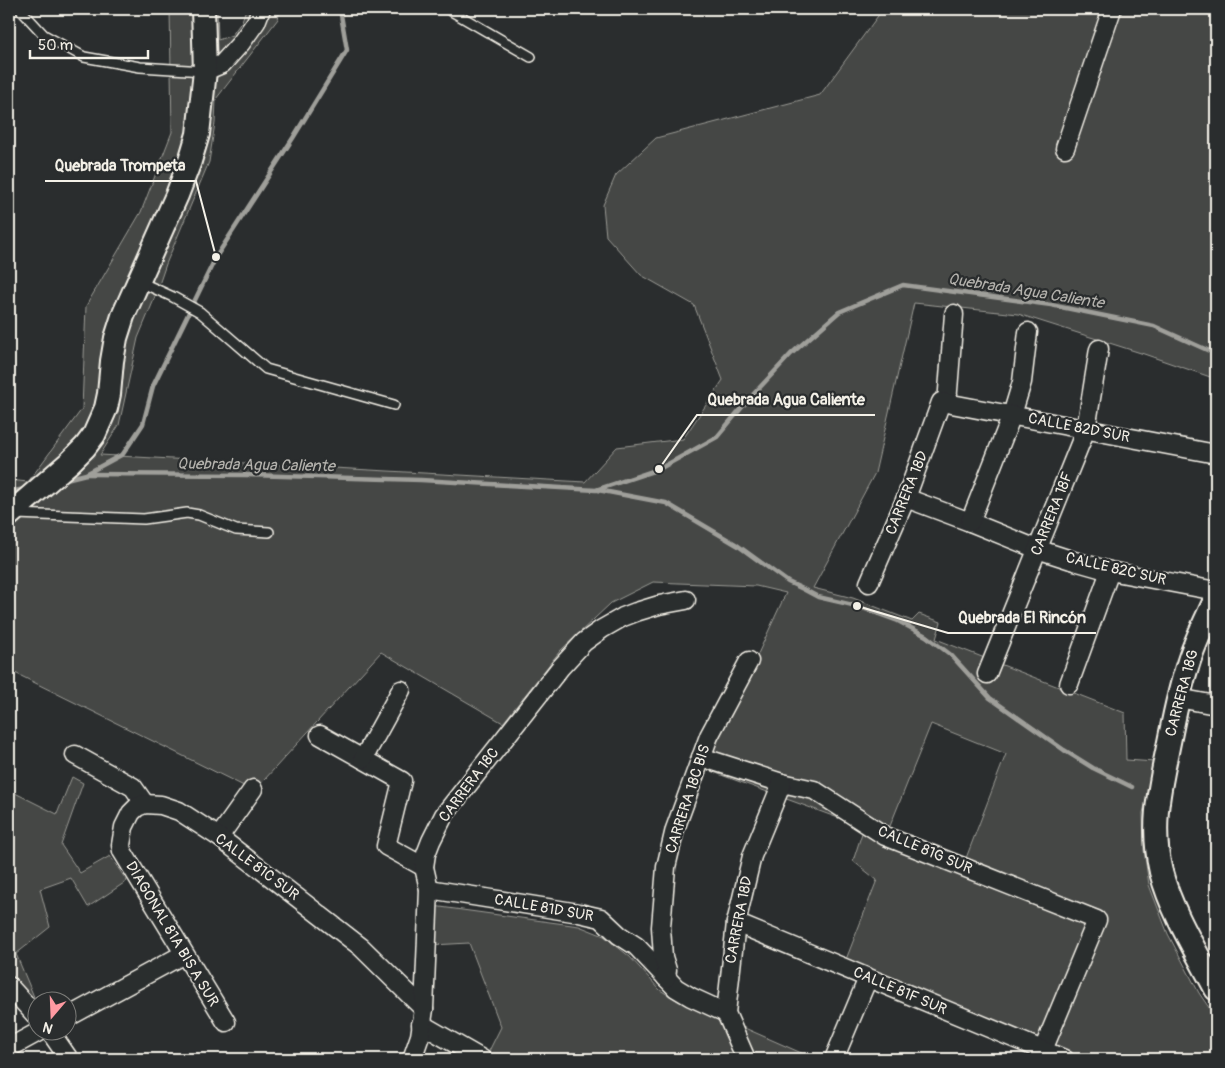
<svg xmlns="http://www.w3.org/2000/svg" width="1225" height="1068" viewBox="0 0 1225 1068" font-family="Pangolin,sans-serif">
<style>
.green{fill:#444645;stroke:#9c9c96;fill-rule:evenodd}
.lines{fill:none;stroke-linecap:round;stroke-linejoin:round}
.stream{stroke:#9f9f9a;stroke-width:4.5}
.service-casing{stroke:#f4f1e8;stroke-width:12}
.minor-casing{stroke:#f4f1e8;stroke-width:21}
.tertiary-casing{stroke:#f4f1e8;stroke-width:26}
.service{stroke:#2a2d2e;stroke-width:9}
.minor{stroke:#2a2d2e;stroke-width:18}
.tertiary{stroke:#2a2d2e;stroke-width:22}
.labels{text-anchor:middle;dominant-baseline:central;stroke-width:4.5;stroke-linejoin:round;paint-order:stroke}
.street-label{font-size:15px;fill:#f4f1e8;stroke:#2a2d2e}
.water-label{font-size:16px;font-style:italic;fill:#b5b3ae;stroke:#2a2d2e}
.leader{fill:none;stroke:#f4f1e8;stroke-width:2}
.callout-dot{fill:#f4f1e8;stroke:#2a2d2e;stroke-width:2}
.callout-label{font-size:16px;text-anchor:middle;font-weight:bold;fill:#f4f1e8;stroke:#2a2d2e;stroke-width:4.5;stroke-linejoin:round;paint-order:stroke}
</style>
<rect width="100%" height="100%" fill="#2a2d2e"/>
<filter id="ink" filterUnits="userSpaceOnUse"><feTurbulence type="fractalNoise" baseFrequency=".02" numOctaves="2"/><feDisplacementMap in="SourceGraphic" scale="10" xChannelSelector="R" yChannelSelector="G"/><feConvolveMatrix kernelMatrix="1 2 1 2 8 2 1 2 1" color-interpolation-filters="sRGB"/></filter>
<g filter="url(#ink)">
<!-- green -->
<g class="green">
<path d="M170 9H217L218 40 232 35 242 21 246 9H280L278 19 216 99 215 123 209 162 166 264 153 302 138 338 119 425 100 455 585 482 617 447 683 439 723 380 694 305 641 275 606 236 603 205 616 175 656 138 820 95 883 9H1216V379L1144 354 1018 314 914 303 875 473 813 588 853 598 912 621 919 614 941 622 936 639 1125 713 1126 760 1155 762 1143 813 1144 850 1149 885 1168 934 1199 993 1216 1018V1059H1084L845 962 877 880 853 861 863 830 879 833 705 769 786 593 756 586 653 582 611 603 560 651 503 723 381 652 254 791 11 671 15 662 9 658V480L28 482 82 409 86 306 141 212 172 132ZM931 724 1006 754 963 866 886 836Z"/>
<path d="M72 777 83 783 61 845 80 873 110 856 127 881 88 907 71 878 40 889 50 927 16 954 37 1004V1008L9 974V790L57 814Z"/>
<path d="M433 906 579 926 604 936 630 957 660 990 678 1001 731 1022 815 1059H461L431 1041 437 1024 487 1055 501 1027 469 943 433 945Z"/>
</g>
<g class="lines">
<!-- stream -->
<g class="stream">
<path d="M86 474 246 475 421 480 596 490 659 469 717 437 748 400 791 354 839 312 903 285 1051 305 1154 326 1216 354"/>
<path d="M62 480 86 474 123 454 143 424 153 386 216 257 293 138 347 50 340 9"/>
<path d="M598 490 666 503 737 545 788 582 803 589 818 597 857 606 898 621 926 636 951 655 990 698 1064 750 1093 768 1132 787"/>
<path d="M9 492 25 489"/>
</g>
<defs>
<g id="service">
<path d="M20 9 44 35 84 57 140 67 204 71"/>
<path d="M448 9 531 57"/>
<path d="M138 281 173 297 200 312 266 369 394 405"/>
<path d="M16 514 144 519 187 513 199 515 236 530 269 532"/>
</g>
<g id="minor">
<path d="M205 71 222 64 241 43 256 22 261 9"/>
<path d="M1065 148 1112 9"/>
<path d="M947 403 954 314"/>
<path d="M906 498 970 522 1037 549 1071 560 1110 571 1216 591"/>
<path d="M970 522 1012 415 1022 382 1028 332"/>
<path d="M869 583 906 498 941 402 1216 454"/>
<path d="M987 674 1086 429 1099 349"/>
<path d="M1069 684 1110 571"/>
<path d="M1178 698 1216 705"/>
<path d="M320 735 402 781 386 846 424 867"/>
<path d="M75 755 133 787 145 804"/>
<path d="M701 757 782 783 814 790 885 836 1097 920 1043 1050 1041 1059"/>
<path d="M363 759 401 690"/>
<path d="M219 837 253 789"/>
<path d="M429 889 579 913 601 918 619 935 636 946 676 988 691 997 726 1013"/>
<path d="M736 923 1064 1059"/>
<path d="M666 978 667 970 663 957 661 927 666 867 675 829 709 736 749 661"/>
<path d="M9 986 38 1018"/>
<path d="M68 1017 184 954"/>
<path d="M226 1022 122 851 121 845 124 827 131 813 137 807 145 804 161 805 179 811 219 837 361 947 424 1009"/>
<path d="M421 1024 482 1059"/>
<path d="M49 1030 69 1059"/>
<path d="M9 1048 42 1030"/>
<path d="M412 1059 420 1036 424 1009 429 889 424 867 426 854 431 841 444 815 560 668 584 642 602 629 623 617 636 612 659 605 686 600"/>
<path d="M746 1059 726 1013 736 923 752 856 782 783"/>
<path d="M834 1059 868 978"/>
</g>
<g id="tertiary">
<path d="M9 515 70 462 85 447 94 435 106 408 109 394 112 361 116 338 123 316 177 195 190 161 198 134 205 71 203 9"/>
<path d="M1216 598C1206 620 1195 641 1188 664 1178 693 1173 723 1167 752 1158 795 1151 829 1161 872 1171 911 1197 953 1216 989"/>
</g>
</defs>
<!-- service casing -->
<use href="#service" class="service-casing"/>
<!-- minor casing -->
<use href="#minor" class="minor-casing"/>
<!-- tertiary casing -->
<use href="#tertiary" class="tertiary-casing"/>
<!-- service -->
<use href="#service" class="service"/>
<!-- minor -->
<use href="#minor" class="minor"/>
<!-- tertiary -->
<use href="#tertiary" class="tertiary"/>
</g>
</g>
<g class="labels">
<!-- street labels -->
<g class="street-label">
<text transform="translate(1079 428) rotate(11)">CALLE 82D SUR</text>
<text transform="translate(907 493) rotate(-68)">CARRERA 18D</text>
<text transform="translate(1052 514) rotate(-68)">CARRERA 18F</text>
<text transform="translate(1116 569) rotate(13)">CALLE 82C SUR</text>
<text transform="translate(1182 693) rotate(-75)">CARRERA 18G</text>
<text transform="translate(469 785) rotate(-53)">CARRERA 18C</text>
<text transform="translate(688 799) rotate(-72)">CARRERA 18C BIS</text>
<text transform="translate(925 850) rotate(23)">CALLE 81G SUR</text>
<text transform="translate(257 867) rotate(37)">CALLE 81C SUR</text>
<text transform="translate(544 908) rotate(10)">CALLE 81D SUR</text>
<text transform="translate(739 920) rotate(-79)">CARRERA 18D</text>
<text transform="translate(172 934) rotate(59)">DIAGONAL 81A BIS A SUR</text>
<text transform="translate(900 991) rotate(23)">CALLE 81F SUR</text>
</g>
<!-- water labels -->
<g class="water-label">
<text transform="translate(1026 291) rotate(9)">Quebrada Agua Caliente</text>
<text transform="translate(256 465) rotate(1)">Quebrada Agua Caliente</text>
</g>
</g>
<!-- callouts -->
<path class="leader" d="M216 257L196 181H45M659 469L697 415H875M857 606L948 633H1096"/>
<g class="callout-dot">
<circle cx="216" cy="257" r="5"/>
<circle cx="659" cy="469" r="5"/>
<circle cx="857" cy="606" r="5"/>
</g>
<g class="callout-label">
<text x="120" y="171">Quebrada Trompeta</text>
<text x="786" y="405">Quebrada Agua Caliente</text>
<text x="1022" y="623">Quebrada El Rincón</text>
</g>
<!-- margin -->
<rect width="1225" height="1068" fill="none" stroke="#2a2d2e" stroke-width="30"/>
<rect x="15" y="15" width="1195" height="1038" fill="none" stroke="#f4f1e8" stroke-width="2" filter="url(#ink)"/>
<!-- north arrow -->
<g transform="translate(52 1016) rotate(199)"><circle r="24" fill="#2a2d2e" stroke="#7b7b78"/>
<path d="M0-4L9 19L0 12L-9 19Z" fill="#ff9aa2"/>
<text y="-8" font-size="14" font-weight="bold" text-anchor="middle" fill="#f4f1e8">N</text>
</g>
<!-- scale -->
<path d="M30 50v8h118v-8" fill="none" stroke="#f4f1e8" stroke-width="2.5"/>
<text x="38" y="50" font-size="15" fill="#f4f1e8" stroke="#2a2d2e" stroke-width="4" paint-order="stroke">50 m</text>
</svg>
